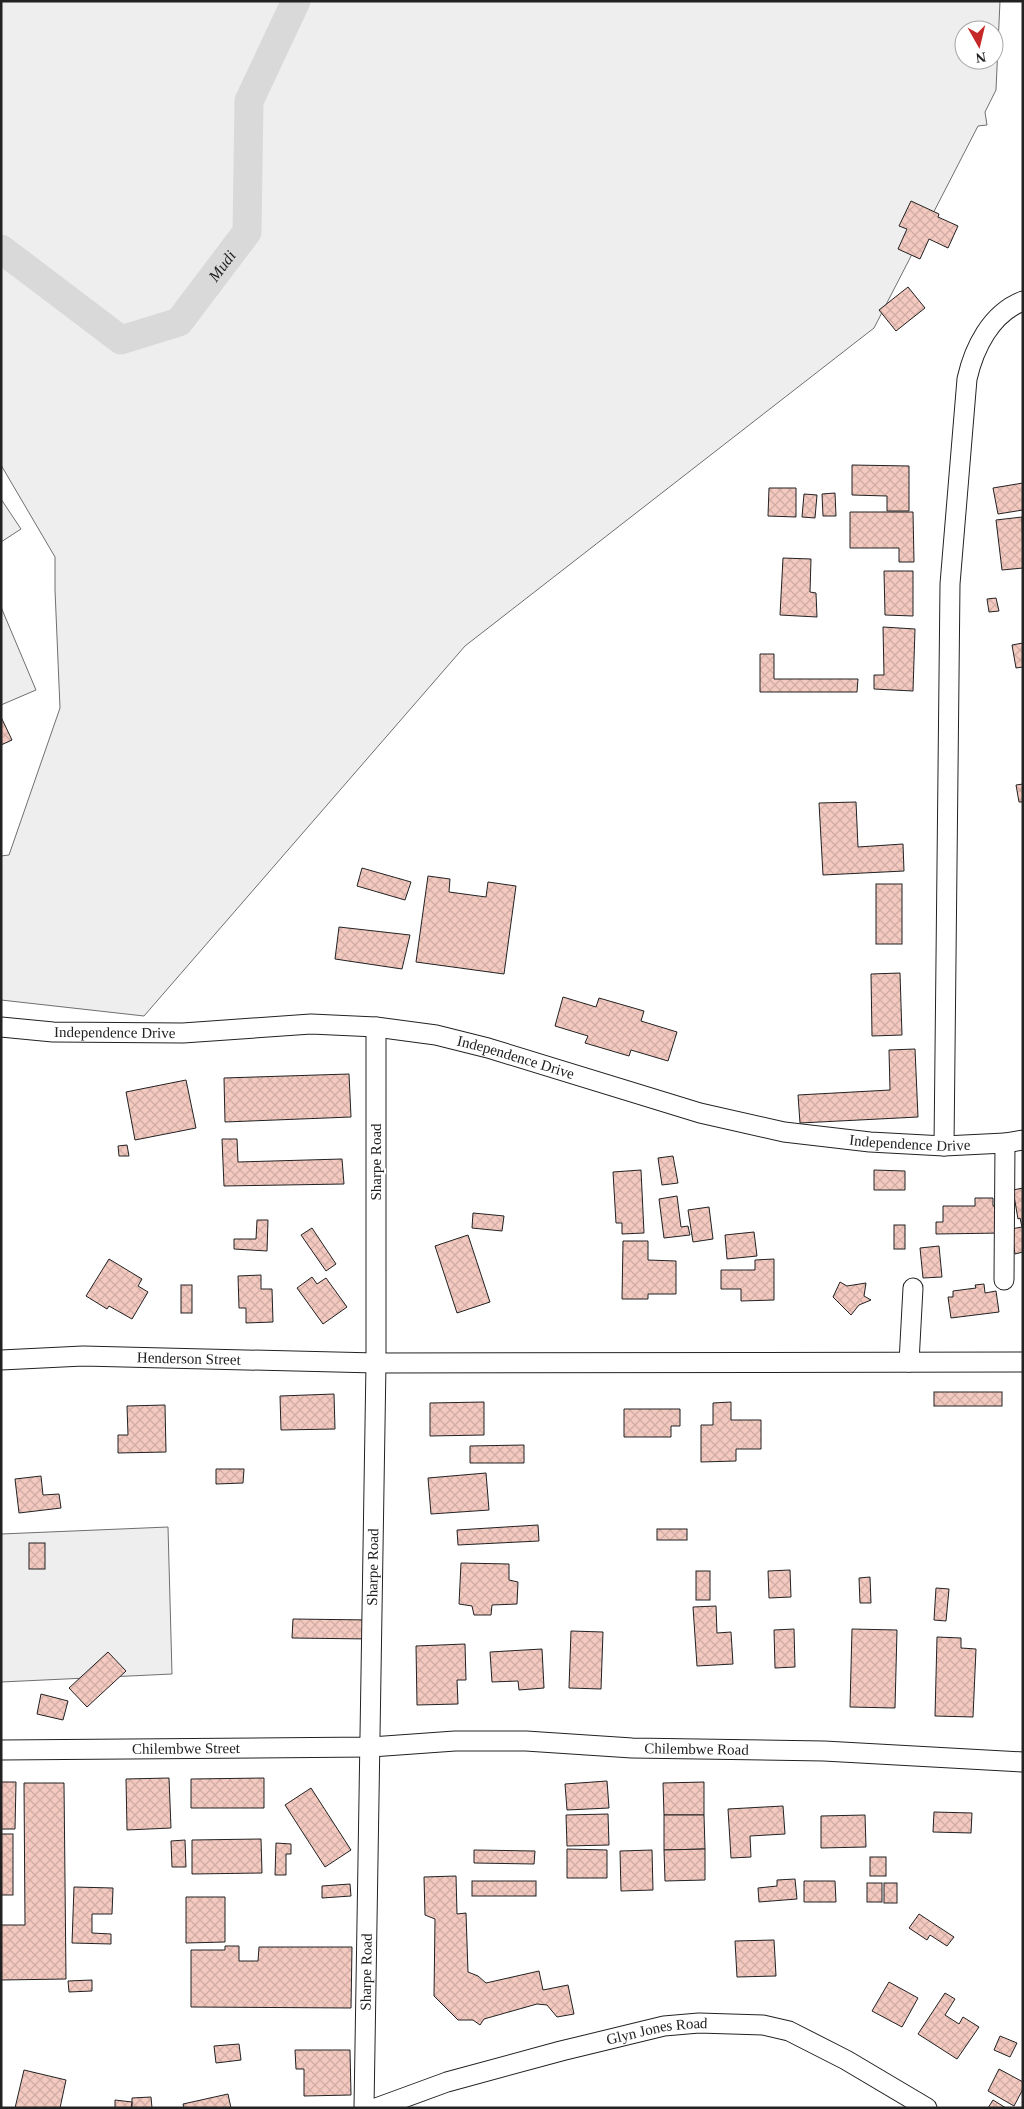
<svg xmlns="http://www.w3.org/2000/svg" width="1024" height="2109" viewBox="0 0 1024 2109" font-family="'Times New Roman',serif">
<style>
.green{fill:#eee;stroke:#6f6f6f;fill-rule:evenodd}
.lines{fill:none;stroke-linecap:round;stroke-linejoin:round}
.river{stroke:#d9d9d9;stroke-width:29}
.building{fill:url(#building-cross-hatch);stroke:#222}
.minor-casing{stroke:#222;stroke-width:21}
.minor{stroke:#fff;stroke-width:19}
.labels{text-anchor:middle;dominant-baseline:central;stroke-width:4;stroke-linejoin:round;paint-order:stroke}
.street-label{font-size:15px;fill:#222;stroke:#fff}
.water-label{font-size:16px;font-style:italic;fill:#222;stroke:#fff}
</style>
<defs>
<pattern id="building-cross-hatch" width="8" height="8" patternUnits="userSpaceOnUse" patternTransform="scale(1.25)"><rect width="8" height="8" fill="#f3c9c0"/><path d="M0 0l8 8M0 8l8-8" fill="none" stroke="#d0aca5"/></pattern>
</defs>
<rect width="100%" height="100%" fill="#fff"/>
<!-- green -->
<g class="green">
<path d="M1 1H1000L996 90 985 112 987 125 978 126 874 328 465 646 144 1016 1 1000V856L9 855 60 708 55 590V557L1 465ZM964 30H994V60H964Z"/>
<path d="M1 499 21 529 1 542Z"/>
<path d="M1 607 36 690 1 705Z"/>
<path d="M168 1527 172 1674 1 1682V1534Z"/>
</g>
<g class="lines">
<!-- river -->
<path class="river" id="s1" d="M1 249 121 340 179 322 247 232 249 101 296 1"/>
</g>
<!-- building -->
<g class="building">
<path d="M911 201 939 214 938 217 958 226 948 248 929 239 920 259 898 249 907 229 899 226Z"/>
<path d="M908 287 925 308 896 331 879 310Z"/>
<path d="M852 465 909 466V511H887V496L852 495Z"/>
<path d="M1023 483V510L998 514 993 488Z"/>
<path d="M769 488H796V517L768 516Z"/>
<path d="M835 493 836 516H823L822 494Z"/>
<path d="M804 494 817 495 815 518 802 517Z"/>
<path d="M850 512H913L914 562H899V548H850Z"/>
<path d="M1022 517 1023 568 1002 570 996 520Z"/>
<path d="M783 558 811 559 810 592 816 593 817 617 780 615Z"/>
<path d="M884 571H913V616L885 615Z"/>
<path d="M996 598 999 611 989 612 987 599Z"/>
<path d="M883 627 915 629 913 691 874 689V675H884Z"/>
<path d="M1023 643V667L1016 668 1012 645Z"/>
<path d="M760 654H774V679H858L857 692H760Z"/>
<path d="M1 717 12 740 1 745Z"/>
<path d="M1023 784V802H1019L1016 785Z"/>
<path d="M856 802 858 847 903 844 904 871 823 875 819 803Z"/>
<path d="M362 868 411 882 405 900 357 886Z"/>
<path d="M428 876 450 879 449 892 486 897 488 882 516 886 504 974 416 962Z"/>
<rect x="876" y="884" width="26" height="60"/>
<path d="M339 927 410 935 402 969 335 959Z"/>
<path d="M900 973 902 1035 872 1036 871 974Z"/>
<path d="M563 997 596 1007 599 998 644 1011 641 1021 677 1032 668 1061 631 1050 629 1056 585 1043 588 1036 555 1026Z"/>
<path d="M915 1049 918 1117 800 1123 798 1095 890 1090 889 1050Z"/>
<path d="M349 1074 351 1117 225 1122 224 1078Z"/>
<path d="M186 1080 196 1128 135 1140 126 1092Z"/>
<path d="M222 1139H237L238 1162 342 1159 344 1184 224 1186Z"/>
<path d="M127 1145 129 1156H119L118 1146Z"/>
<path d="M673 1156 678 1183 662 1185 658 1158Z"/>
<path d="M641 1170 644 1233 622 1234V1223H616L613 1172Z"/>
<path d="M874 1170 905 1171V1190H874Z"/>
<path d="M1023 1188V1252L1015 1254 1011 1229 1022 1227 1020 1218 1018 1219 1013 1190Z"/>
<path d="M677 1196 681 1227 688 1226 690 1235 664 1238 659 1199Z"/>
<path d="M975 1198H993V1206H1002V1233L936 1234V1222H943V1206H975Z"/>
<path d="M709 1207 713 1239 693 1242 688 1210Z"/>
<path d="M473 1213 504 1216 502 1231 472 1228Z"/>
<path d="M257 1220H268L267 1251 234 1249V1239H256Z"/>
<rect x="894" y="1225" width="11" height="24"/>
<path d="M312 1228 336 1264 326 1271 301 1235Z"/>
<path d="M754 1232 757 1256 727 1259 725 1235Z"/>
<path d="M468 1235 490 1302 457 1313 435 1246Z"/>
<path d="M623 1241H648V1260L676 1261V1294H648V1299H622Z"/>
<path d="M939 1246 942 1277 923 1278 920 1248Z"/>
<path d="M109 1259 142 1279 138 1286 148 1292 132 1319 109 1306 107 1309 86 1296Z"/>
<path d="M774 1259V1300L741 1301V1289H721V1270H755V1260Z"/>
<path d="M261 1275V1289H272L273 1322 246 1323V1308H239L238 1276Z"/>
<path d="M312 1277 317 1284 326 1278 347 1307 323 1324 297 1288Z"/>
<path d="M840 1282 847 1286 866 1283 864 1296 871 1300 859 1305 851 1315 833 1297Z"/>
<path d="M984 1284 985 1293 996 1291 999 1312 951 1318 948 1297H953V1291L976 1288 975 1285Z"/>
<rect x="181" y="1285" width="11" height="28"/>
<rect x="934" y="1392" width="68" height="14"/>
<path d="M334 1394 335 1429 281 1430 280 1396Z"/>
<path d="M484 1402V1435L430 1436V1403Z"/>
<path d="M731 1402V1420H761V1449H736V1461L701 1462V1425H713V1403Z"/>
<path d="M165 1405 166 1452 118 1453V1435H128L127 1406Z"/>
<path d="M624 1409H680V1426H671V1437H624Z"/>
<path d="M524 1445V1463H470V1446Z"/>
<path d="M216 1469H244L243 1483 216 1484Z"/>
<path d="M486 1473 489 1510 431 1514 428 1478Z"/>
<path d="M41 1476 43 1495 59 1494 61 1508 19 1513 15 1479Z"/>
<path d="M538 1525 539 1541 458 1545 457 1530Z"/>
<rect x="657" y="1529" width="30" height="11"/>
<rect x="29" y="1543" width="16" height="26"/>
<path d="M461 1563 509 1564V1580L518 1582 517 1604 492 1605 491 1615H474L472 1606 459 1604Z"/>
<path d="M790 1570 791 1597 769 1598 768 1571Z"/>
<rect x="696" y="1571" width="14" height="29"/>
<path d="M870 1577 871 1603H860L859 1578Z"/>
<path d="M936 1588 949 1589 946 1621 934 1620Z"/>
<path d="M716 1606 717 1633 731 1632 733 1664 697 1666 693 1607Z"/>
<path d="M293 1619 371 1620V1639L292 1638Z"/>
<path d="M794 1629 795 1667 775 1668 774 1630Z"/>
<path d="M852 1629 897 1630 895 1708 850 1707Z"/>
<path d="M571 1631 603 1632 601 1689 569 1688Z"/>
<path d="M937 1637 961 1638V1648L976 1649 973 1717 935 1716Z"/>
<path d="M465 1644 466 1680H457L458 1704 417 1705 416 1646Z"/>
<path d="M542 1649 544 1688 519 1690 518 1681 492 1682 490 1652Z"/>
<path d="M108 1652 126 1671 87 1707 69 1688Z"/>
<path d="M41 1694 68 1701 63 1720 37 1714Z"/>
<path d="M169 1778 171 1828 127 1830 126 1779Z"/>
<path d="M264 1778V1808H191V1779Z"/>
<path d="M607 1781 609 1808 567 1810 565 1784Z"/>
<path d="M1 1782H16L15 1829H1Z"/>
<path d="M704 1782V1815H664L663 1783Z"/>
<path d="M24 1783H64L66 1979 1 1980V1925H25Z"/>
<path d="M311 1788 351 1850 325 1867 285 1805Z"/>
<path d="M783 1806 785 1834 750 1836 751 1857 731 1858 728 1809Z"/>
<path d="M934 1812 972 1813 971 1833 933 1832Z"/>
<path d="M608 1814 609 1845 567 1846 566 1815Z"/>
<path d="M664 1815H704L705 1849 664 1850Z"/>
<path d="M865 1815 866 1847 821 1848V1816Z"/>
<rect x="1" y="1834" width="12" height="61"/>
<path d="M261 1839 262 1873 192 1874V1840Z"/>
<path d="M185 1840 186 1867H172L171 1841Z"/>
<path d="M276 1843 291 1844V1854H286V1875H275Z"/>
<path d="M567 1849 607 1850V1878H567Z"/>
<path d="M705 1849V1880L665 1881 664 1850Z"/>
<path d="M474 1850 535 1851 534 1864 474 1863Z"/>
<path d="M652 1850 653 1890 621 1891 620 1851Z"/>
<rect x="870" y="1857" width="16" height="19"/>
<path d="M456 1876 457 1914 466 1913 468 1972 478 1976 486 1983 539 1971 543 1990 568 1985 574 2014 557 2017 547 2005 537 2004 484 2019 480 2025 473 2020H458L434 1996 435 1919 425 1915 424 1877Z"/>
<path d="M795 1879 797 1899 759 1902 758 1888 777 1886V1880Z"/>
<rect x="472" y="1881" width="64" height="15"/>
<path d="M804 1881H835L836 1902H804Z"/>
<rect x="867" y="1883" width="15" height="19"/>
<rect x="884" y="1883" width="13" height="20"/>
<path d="M350 1884 351 1896 322 1898V1886Z"/>
<path d="M74 1887 113 1888 112 1914H92V1933L111 1934V1944L72 1943Z"/>
<path d="M186 1897H225V1942L186 1943Z"/>
<path d="M919 1914 954 1937 947 1946 930 1935 927 1940 909 1928Z"/>
<path d="M774 1940 776 1976 737 1977 735 1941Z"/>
<path d="M225 1946H239V1961H258L259 1947H352L351 2008 191 2007V1950H225Z"/>
<path d="M92 1980V1991L69 1992 68 1981Z"/>
<path d="M889 1982 918 1998 902 2027 872 2011Z"/>
<path d="M945 1993 955 1999 945 2015 959 2024 963 2017 979 2027 957 2059 918 2034Z"/>
<path d="M1000 2036 1017 2043 1010 2057 994 2050Z"/>
<path d="M239 2044 241 2060 216 2063 214 2046Z"/>
<path d="M295 2050H350L351 2095 304 2096V2069H296Z"/>
<path d="M999 2069 1023 2082V2089L1014 2106 988 2091Z"/>
<path d="M24 2070 66 2080 60 2108H15Z"/>
<path d="M228 2094 231 2108H184L183 2104Z"/>
<path d="M151 2097 152 2108H132V2098Z"/>
<path d="M115 2100 132 2102 131 2108H115Z"/>
<path d="M993 2100 1006 2108H988Z"/>
</g>
<g class="lines">
<defs>
<g id="minor">
<path id="s2" d="M1 1027 53 1032 183 1033 311 1024 376 1027 436 1035 488 1048 700 1113 784 1132 870 1142 944 1146 1005 1143 1023 1140"/>
<path d="M944 1146 950 584 967 379C974 348 991 313 1023 301"/>
<path d="M1004 1280 1005 1143"/>
<path id="s3" d="M1 1360 83 1356 376 1363 1023 1362"/>
<path d="M909 1362 913 1288"/>
<path id="s4" d="M1 1750 371 1747 455 1741H526L632 1748 824 1751 1023 1762"/>
<path id="s5" d="M364 2108 376 1363V1027"/>
<path id="s6" d="M376 2108 447 2082 561 2051 664 2026 699 2023 763 2025 789 2031 846 2060 927 2108"/>
</g>
</defs>
<!-- minor casing -->
<use href="#minor" class="minor-casing"/>
<!-- minor -->
<use href="#minor" class="minor"/>
</g>
<g class="labels">
<!-- street labels -->
<g class="street-label">
<text stroke="none"><textPath href="#s2" startOffset="114">Independence Drive</textPath></text>
<text stroke="none"><textPath href="#s2" startOffset="519">Independence Drive</textPath></text>
<text stroke="none"><textPath href="#s2" startOffset="924">Independence Drive</textPath></text>
<text transform="translate(376 1162) rotate(-90)">Sharpe Road</text>
<text stroke="none"><textPath href="#s3" startOffset="188">Henderson Street</textPath></text>
<text stroke="none"><textPath href="#s5" startOffset="541">Sharpe Road</textPath></text>
<text stroke="none"><textPath href="#s4" startOffset="185">Chilembwe Street</textPath></text>
<text stroke="none"><textPath href="#s4" startOffset="696">Chilembwe Road</textPath></text>
<text stroke="none"><textPath href="#s5" startOffset="136">Sharpe Road</textPath></text>
<text stroke="none"><textPath href="#s6" startOffset="292">Glyn Jones Road</textPath></text>
</g>
<!-- water labels -->
<g class="water-label">
<text stroke="none"><textPath href="#s1" startOffset="282">Mudi</textPath></text>
</g>
</g>
<!-- border -->
<rect width="1024" height="2109" fill="none" stroke="#222222" stroke-width="5"/>
<!-- north arrow -->
<g transform="translate(979 45) rotate(172)"><circle r="24" fill="#ffffff" stroke="#a7a7a7"/>
<path d="M0-4L9 19L0 12L-9 19Z" fill="#c62828"/>
<text y="-8" font-size="14" font-weight="bold" text-anchor="middle" fill="#222222">N</text>
</g>
</svg>
